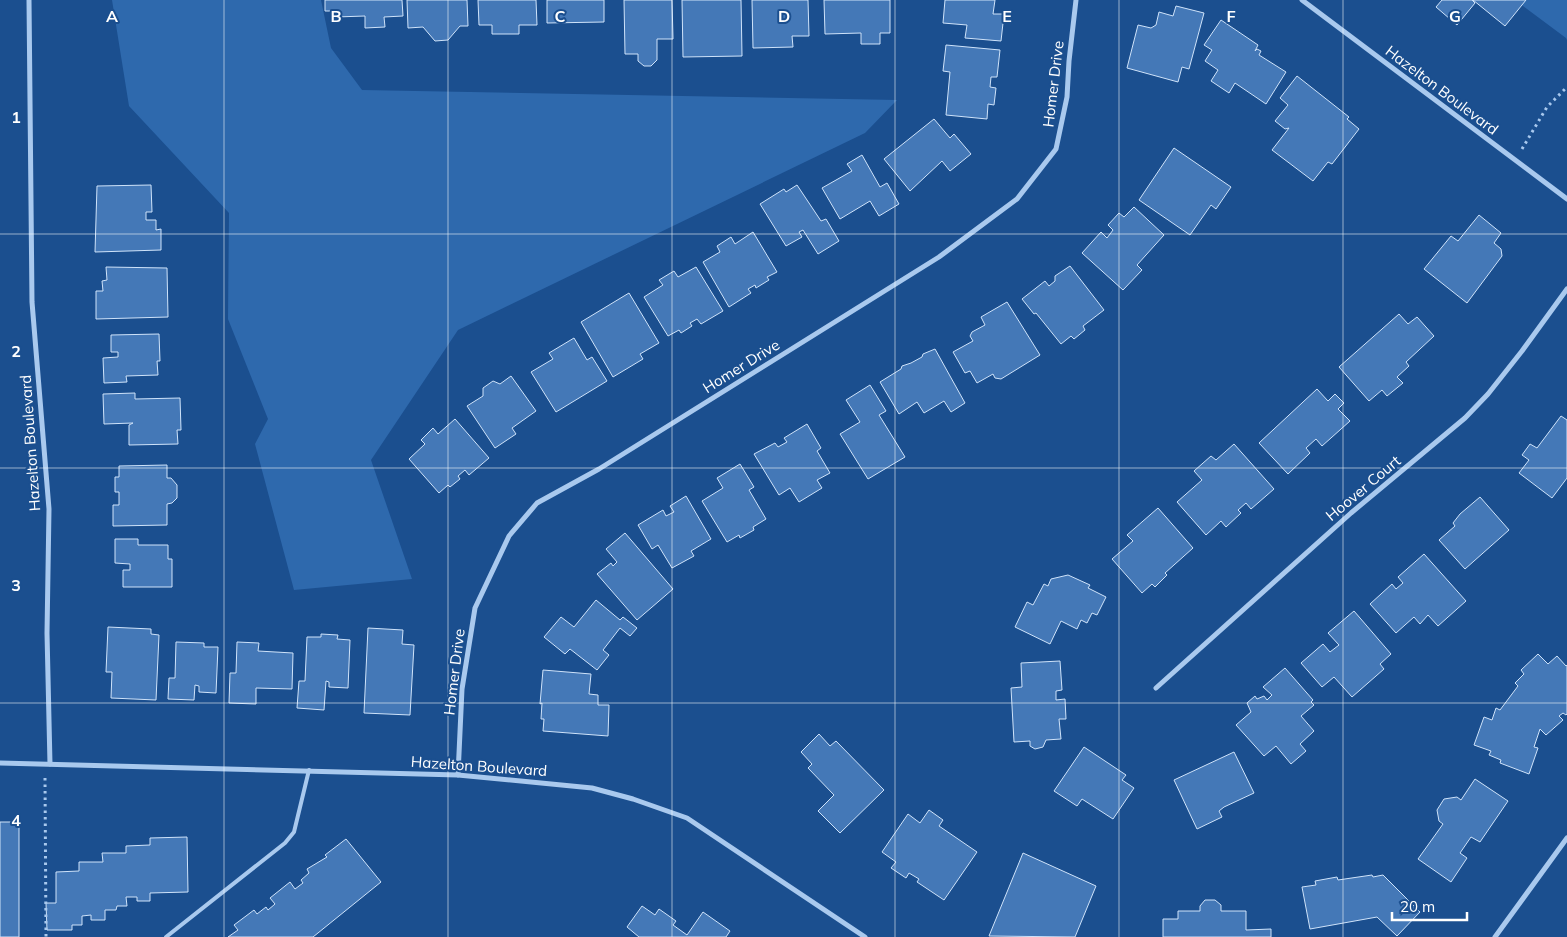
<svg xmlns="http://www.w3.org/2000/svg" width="1567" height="937" viewBox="0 0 1567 937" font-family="Mulish,sans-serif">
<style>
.green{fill:#2e69ad}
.building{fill:#4478b7;stroke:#cfe3fa}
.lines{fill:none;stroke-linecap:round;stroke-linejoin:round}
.path{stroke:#a9c9ee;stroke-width:3;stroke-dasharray:2.5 4;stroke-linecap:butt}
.service{stroke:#a9c9ee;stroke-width:4}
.minor{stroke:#a9c9ee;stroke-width:5}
.grid{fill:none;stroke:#fff;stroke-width:1;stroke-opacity:0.55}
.labels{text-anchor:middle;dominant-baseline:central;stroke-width:4;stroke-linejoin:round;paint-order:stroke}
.street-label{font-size:15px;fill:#fff;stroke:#1b4f8f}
.grid-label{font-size:16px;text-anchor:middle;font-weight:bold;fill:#fff;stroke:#1b4f8f;stroke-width:4;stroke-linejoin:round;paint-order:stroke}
</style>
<rect width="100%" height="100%" fill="#1b4f8f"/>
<!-- green -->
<g class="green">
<path d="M112 0H321L331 48 362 90 897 100 865 133 458 330 371 460 412 579 294 590 255 444 268 419 228 319 229 213 129 106Z"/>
<path d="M1515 0H1567V40L1566 38Z"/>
</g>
<!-- building -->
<g class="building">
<path d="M325 0H402L403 16 384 17 385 27 365 28V16L336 17V11H325Z"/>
<path d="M407 0H467L468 26H460L448 40 435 41 423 27 408 28Z"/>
<path d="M478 0H536L537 25H519V34H492V25H479Z"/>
<path d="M547 0H604V22L547 23Z"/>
<path d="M624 0H672L673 39H657V60L651 66H644L638 61V54H625Z"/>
<path d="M682 0H741L742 56 683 57Z"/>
<path d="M752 0H808L809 36H792L793 47 753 48Z"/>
<path d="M824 0H890V33H880V44H861V33L825 34Z"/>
<path d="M945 0H995L993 14H1004L1001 41 965 38 967 25 943 23Z"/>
<path d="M1442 0H1472L1475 3 1457 25 1436 7Z"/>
<path d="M1473 0H1526L1505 26Z"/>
<path d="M1176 6 1204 13 1189 69 1182 67 1178 82 1127 68 1138 25 1151 28 1156 25 1159 12 1173 16Z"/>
<path d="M1221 20 1258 45 1255 51 1257 49 1261 51 1259 55 1286 72 1266 104 1235 83 1229 93 1211 81 1218 70 1205 61 1212 50 1204 45Z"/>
<path d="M946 45 1000 50 997 77H991L990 87 996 88 994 105 988 104 987 119 946 115 950 72 943 71Z"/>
<path d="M1297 76 1349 117 1347 119 1359 129 1332 164 1328 162 1313 181 1272 150 1289 128 1285 129 1275 121 1288 105 1280 98Z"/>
<path d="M934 119 950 138 954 134 971 154 950 171 942 161 910 191 884 159Z"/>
<path d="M1174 148 1231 187 1216 209 1211 205 1190 235 1139 200Z"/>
<path d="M862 155 880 187 887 183 899 204 879 216 870 201 840 219 822 188 852 171 847 164Z"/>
<path d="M151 185 152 212H146V220H156V230L161 229V250L95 252 97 186Z"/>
<path d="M797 185 821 221 826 219 839 241 818 254 803 230 799 232 802 237 786 246 760 204 784 189 786 192Z"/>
<path d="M1134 207 1164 235 1137 265 1142 270 1123 290 1082 253 1101 232 1107 238 1113 230 1108 225 1119 213 1124 217Z"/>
<path d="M1479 215 1501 233 1494 243 1501 249 1502 256 1467 303 1424 269 1451 236 1458 241Z"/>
<path d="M753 232 777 272 767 277 769 280 756 288 755 285 748 289 751 293 729 307 703 262 720 252 717 246 731 237 735 244Z"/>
<path d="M1070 266 1104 310 1083 326 1085 330 1074 339 1071 336 1061 344 1036 313 1034 314 1022 299 1045 281 1049 286 1055 281V276Z"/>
<path d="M106 267 167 268 168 317 96 319V291H103L102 281 107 280Z"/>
<path d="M696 267 723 311 701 324 697 319 690 323 692 326 681 333 679 330 668 336 644 297 663 285 659 280 674 271 678 277Z"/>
<path d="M629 293 659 343 640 354 643 359 613 377 581 322Z"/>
<path d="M1007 302 1040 355 1001 379 995 378 993 374 977 383 970 371 965 373 953 352 973 341 970 336 972 332 985 325 981 317Z"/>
<path d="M1399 314 1408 324 1417 317 1434 336 1406 362 1409 366 1397 377 1403 383 1387 396 1382 390 1369 401 1339 367Z"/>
<path d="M159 334 160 361H157L158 375 126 376 127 382 104 383 103 358 118 357V352H111V335Z"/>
<path d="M574 338 587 360 592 357 607 381 556 412 531 372 553 359 549 353Z"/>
<path d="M935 349 965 403 951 412 944 401 924 413 917 402 899 414 880 382 901 369 902 366 911 363 922 357 923 354Z"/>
<path d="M511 376 536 411 512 428 516 434 495 448 467 406 483 396V388L493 381 500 384Z"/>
<path d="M870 385 886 411 879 415 905 457 868 479 840 434 860 422 846 400Z"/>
<path d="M1317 389 1328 401 1335 394 1344 403 1338 409 1350 421 1322 446 1316 439 1306 448 1310 453 1288 474 1259 443Z"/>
<path d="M135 393V399L180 398 181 430H177L178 444 129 445V425L133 423 104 424 103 394Z"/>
<path d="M1561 416 1567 420V478L1552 498 1519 473 1529 460 1522 455 1530 444 1537 448Z"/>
<path d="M455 419 489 458 469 475 465 470 458 476 460 479 450 487 448 485 439 493 409 459 425 444 421 440 433 428 438 434Z"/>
<path d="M807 424 821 448 817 451 830 473 817 480 822 488 799 502 790 488 779 495 754 454 775 443 778 447 787 442 784 438Z"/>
<path d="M1234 444 1274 489 1251 509 1246 503 1238 510 1241 513 1226 527 1221 521 1206 535 1177 502 1202 480 1194 471 1211 456 1216 460Z"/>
<path d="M740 464 754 487 749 490 766 519 753 527 754 530 740 538 739 535 727 542 702 501 723 488 717 478Z"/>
<path d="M167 465V478H171L177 485V498L172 503 167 504V525L113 526V505H119V492H115V477H119V466Z"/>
<path d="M686 496 711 539 691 551 694 556 672 568 658 545 652 549 638 525 663 510 666 516 674 512 670 506Z"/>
<path d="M1480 497 1509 530 1465 569 1439 540 1455 526 1453 523 1460 514Z"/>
<path d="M1158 508 1193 548 1165 573 1167 575 1155 587 1152 584 1142 593 1112 559 1133 541 1127 535Z"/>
<path d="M625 533 673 589 637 620 597 574 611 563 613 566 617 562 606 549Z"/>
<path d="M115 539H138V545H168V559H172V587H123V570H130V564L115 563Z"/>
<path d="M1424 554 1466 601 1438 626 1428 615 1420 624 1414 617 1396 633 1370 604 1392 584 1396 589 1403 583 1398 577Z"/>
<path d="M1068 575 1090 585 1088 588 1106 597 1097 615 1092 613 1087 623 1081 620 1077 629 1061 621 1050 644 1015 627 1027 602 1033 605 1044 584 1048 586 1051 579Z"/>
<path d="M596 600 620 620 623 617 637 628 630 636 620 628 603 650 609 655 597 670 570 649 565 654 544 637 561 617 574 627Z"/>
<path d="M1354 611 1391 654 1380 664 1384 669 1352 697 1334 677 1322 687 1301 663 1323 644 1330 652 1339 645 1328 633Z"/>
<path d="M108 627 151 629V634L159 635 156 700 111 698 112 672H106Z"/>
<path d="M368 628 403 630 402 644 414 645 410 715 364 713Z"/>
<path d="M321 634 338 635 337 639 350 640 348 688 329 687V682L326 681 324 710 297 708 299 681H305L307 637H321Z"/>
<path d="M176 642 204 643V647H218L216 693 199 692V686L195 685 194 700 168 699 169 678H175Z"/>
<path d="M237 642 259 643 258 651 293 653 292 689 256 688V704L229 703 230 673H236Z"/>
<path d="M1538 654 1548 664 1557 656 1566 666 1567 665V714L1566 715 1563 713 1559 716 1563 720 1546 735 1540 729 1534 747 1538 748 1529 774 1500 763 1501 760 1489 755 1491 751 1474 745 1484 717 1492 720 1496 708 1500 710 1518 686 1515 683 1524 674 1521 670Z"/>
<path d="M1060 661 1062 690 1056 691V700L1065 699 1066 719H1059L1061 739 1046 740 1043 747 1035 749 1030 746V741L1014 742 1011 688 1022 687 1021 663Z"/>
<path d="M1285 668 1313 700 1311 702 1314 705 1301 716 1314 731 1300 744 1306 751 1291 764 1276 746 1264 756 1236 725 1251 712 1247 703 1255 696 1257 699 1264 696 1267 700 1272 695 1263 687Z"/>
<path d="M543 670 591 674 589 694 598 695V705H609L608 736 543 731 544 719H541L542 703 540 704Z"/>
<path d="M819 734 830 746 836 741 884 790 840 833 818 811 834 795 808 768 812 764 801 752Z"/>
<path d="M1084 747 1126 775 1122 780 1134 788 1113 819 1082 799 1077 806 1054 791Z"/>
<path d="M1234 752 1254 793 1224 807 1219 811 1222 817 1197 829 1174 780Z"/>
<path d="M1475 779 1508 801 1480 842 1471 837 1460 853 1467 858 1451 882 1418 859 1443 824 1439 821 1437 810 1444 799 1457 797 1461 800Z"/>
<path d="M929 810 943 820 939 826 977 852 944 900 917 882 919 879 909 873 906 878 891 868 896 862 882 852 908 814 920 823Z"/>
<rect x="0" y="822" width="19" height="115"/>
<path d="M187 837 188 892 150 893V901H137V897H126L127 906H117L116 910H105V920H91V915L82 916V925H72V930H47L46 903H56V872L79 871V862H103L102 853H126V846L150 845V838Z"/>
<path d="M346 839 381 882 313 937H228L238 930 234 925 254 910 257 914 266 907 268 910 275 904 270 898 290 882 295 889 303 883 301 880 309 873 307 869 327 857 325 855Z"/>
<path d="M1023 853 1096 886 1075 937 989 936Z"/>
<path d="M1372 875 1373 877 1383 875 1420 912 1397 936 1377 917 1310 929 1302 887 1316 885 1315 881 1337 877 1338 880Z"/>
<path d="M1205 900H1215L1221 905V911H1246V930L1271 929V937H1163V919H1178V911H1200V906Z"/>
<path d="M642 906 655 915 659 909 676 921 673 925 687 935 703 912 730 931 726 937H639L627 927Z"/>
</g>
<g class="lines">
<!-- path -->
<g class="path">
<path d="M1522 149 1547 107 1567 87"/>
<path d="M45 778 46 937"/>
</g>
<!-- service -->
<path class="service" d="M166 937 285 843 294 832 309 770"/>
<!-- minor -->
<g class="minor">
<path d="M29 0 32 302 49 509 47 633 50 764"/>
<path d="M1302 0 1567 199"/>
<path d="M1156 688 1351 513 1465 418 1488 394 1522 351 1567 289"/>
<path d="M0 763 458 775 592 788 633 799 687 818 865 937"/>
<path d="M458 775 462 689 475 608 509 536 537 503 599 469 939 257 1017 199 1056 149 1067 97 1069 61 1076 0"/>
<path d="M1495 937 1567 838"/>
</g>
</g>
<!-- grid -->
<path class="grid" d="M224 0V937M448 0V937M672 0V937M895 0V937M1119 0V937M1343 0V937M0 234H1567M0 468H1567M0 703H1567"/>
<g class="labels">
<!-- street labels -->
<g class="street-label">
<text transform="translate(1053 84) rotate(-83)">Homer Drive</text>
<text transform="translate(1442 90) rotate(37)">Hazelton Boulevard</text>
<text transform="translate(741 366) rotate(-32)">Homer Drive</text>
<text transform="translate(30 443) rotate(-94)">Hazelton Boulevard</text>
<text transform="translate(1363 488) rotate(-40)">Hoover Court</text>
<text transform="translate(454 672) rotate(-83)">Homer Drive</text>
<text transform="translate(479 766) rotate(4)">Hazelton Boulevard</text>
</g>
</g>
<g class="grid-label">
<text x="112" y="22">A</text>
<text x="336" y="22">B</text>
<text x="560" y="22">C</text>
<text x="784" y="22">D</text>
<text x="1007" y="22">E</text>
<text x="1231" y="22">F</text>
<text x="1455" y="22">G</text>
<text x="16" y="123">1</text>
<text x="16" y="357">2</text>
<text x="16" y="591">3</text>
<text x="16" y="826">4</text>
</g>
<!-- scale -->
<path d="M1392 912v8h75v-8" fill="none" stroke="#ffffff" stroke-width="2.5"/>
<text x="1400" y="912" font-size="15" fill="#ffffff" stroke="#1b4f8f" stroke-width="4" paint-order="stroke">20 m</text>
</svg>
